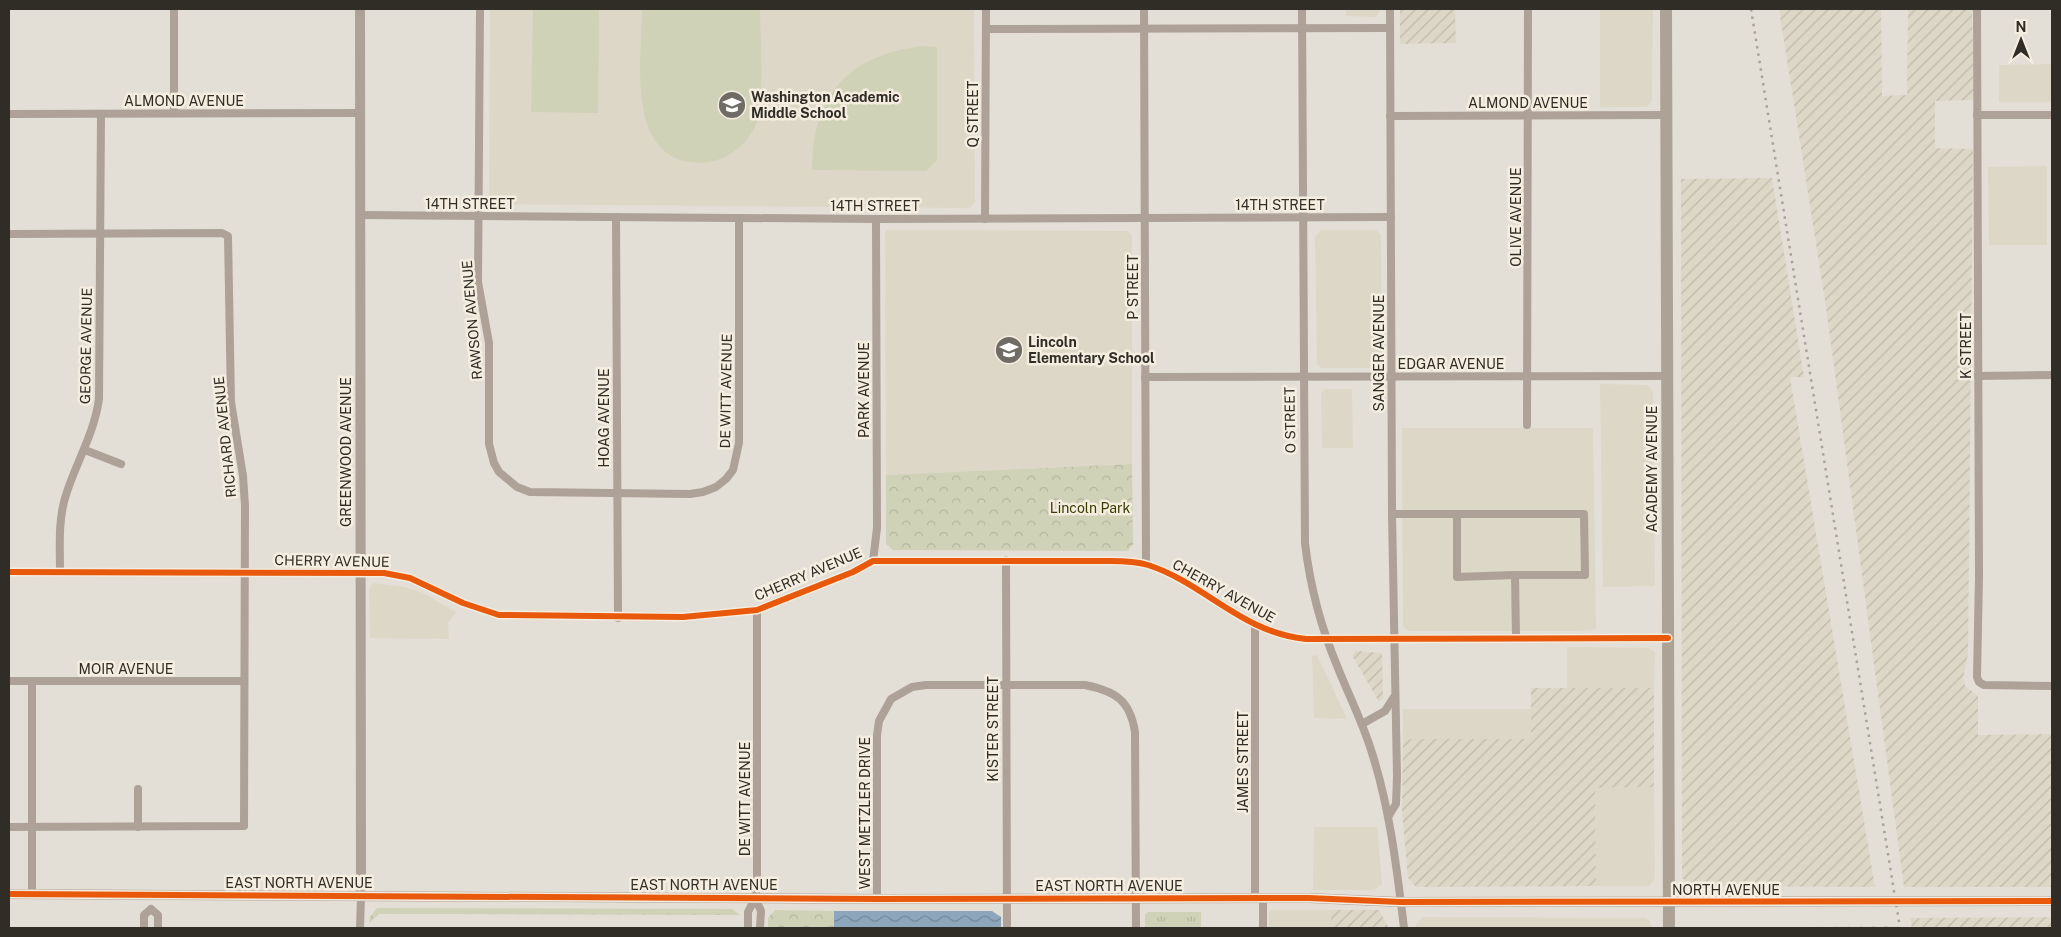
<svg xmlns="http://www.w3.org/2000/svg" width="2061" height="937" viewBox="0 0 2061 937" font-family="'Public Sans',sans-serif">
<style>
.built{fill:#ddd7c7}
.industrial{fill:url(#industrial-furrows)}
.grass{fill:url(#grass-tufts)}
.park{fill:url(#park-crowns)}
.pitch{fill:#d0d2b8}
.water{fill:url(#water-waves)}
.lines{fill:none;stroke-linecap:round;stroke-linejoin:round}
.minor{stroke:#ada198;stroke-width:8}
.tertiary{stroke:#ada198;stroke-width:10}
.primary{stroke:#ada296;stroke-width:12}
.rail{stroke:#a9a39b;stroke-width:2.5;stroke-dasharray:2.5 5;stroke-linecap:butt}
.cycleway-casing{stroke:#f5eddf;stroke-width:9}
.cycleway{stroke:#e8590c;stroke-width:6}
.labels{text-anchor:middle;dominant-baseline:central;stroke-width:5;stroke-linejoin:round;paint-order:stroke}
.poi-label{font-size:14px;font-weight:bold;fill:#302d27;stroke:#f5eddf;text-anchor:start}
.street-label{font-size:14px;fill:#302d27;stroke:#f5eddf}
.park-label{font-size:14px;fill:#383e02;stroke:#f5eddf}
</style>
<defs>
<pattern id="industrial-furrows" width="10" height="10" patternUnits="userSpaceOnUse" patternTransform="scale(1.25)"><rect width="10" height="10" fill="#ddd7c7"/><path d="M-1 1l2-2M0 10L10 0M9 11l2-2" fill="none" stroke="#beb9ab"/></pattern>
<pattern id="grass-tufts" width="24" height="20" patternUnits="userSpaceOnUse" patternTransform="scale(1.25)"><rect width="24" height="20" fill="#d0d2b8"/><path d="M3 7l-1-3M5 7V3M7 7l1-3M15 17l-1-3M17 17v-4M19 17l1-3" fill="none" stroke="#b3b59e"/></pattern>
<pattern id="park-crowns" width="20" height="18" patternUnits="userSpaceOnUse" patternTransform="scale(1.25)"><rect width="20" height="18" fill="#d0d2b8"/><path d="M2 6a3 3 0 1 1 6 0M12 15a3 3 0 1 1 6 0" fill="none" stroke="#b3b59e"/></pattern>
<pattern id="water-waves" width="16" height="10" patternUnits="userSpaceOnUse" patternTransform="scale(1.25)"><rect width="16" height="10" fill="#8da6bc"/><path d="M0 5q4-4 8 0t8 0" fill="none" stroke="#748899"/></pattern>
</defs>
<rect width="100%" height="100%" fill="#e3dfd7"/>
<!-- built -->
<g class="built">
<path d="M490 9H974L975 202 970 208 493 204 489 200Z"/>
<path d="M1346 9H1380V11L1376 17 1346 16Z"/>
<path d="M1600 9H1653L1652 101 1647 107H1600Z"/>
<path d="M2052 64V102H1999V65Z"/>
<path d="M2047 166V245H1989L1988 167Z"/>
<path d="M887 230 1128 231 1132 235V464L886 475 885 233Z"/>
<path d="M1321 230H1376L1381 235 1382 363 1378 368H1321L1317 364 1315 237Z"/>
<path d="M1600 384 1647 385 1653 391 1655 586 1603 587Z"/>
<path d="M1325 389H1352L1353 448H1322L1321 393Z"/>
<path d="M1402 428H1593L1596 629 1578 631H1409L1403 627Z"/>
<path d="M373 583 405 587 423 593 456 612 448 623 449 639 370 638 369 589Z"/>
<path d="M1567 647 1648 648 1655 652 1654 688H1567Z"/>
<path d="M1317 655 1347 719 1314 718 1312 656Z"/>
<rect x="1403" y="709" width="128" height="30"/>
<path d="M1654 787 1655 878 1649 886H1596L1595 788Z"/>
<path d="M1314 827H1377L1382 884 1374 890H1313Z"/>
<path d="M1271 910H1331V928H1269V913Z"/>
<path d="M1423 917 1645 918 1650 921 1652 926V928H1416V925Z"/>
</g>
<!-- industrial -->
<g class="industrial">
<path d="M1400 9H1455L1456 43 1400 44Z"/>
<path d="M1779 9H1881L1882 96 1907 95 1908 9H1972L1974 100 1935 101V148L1973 149 1968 654 1963 678 1965 686 1978 696V735L2052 734V887H1904L1826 307Z"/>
<path d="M1772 178 1804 377H1790L1875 887 1691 886 1682 878 1681 179Z"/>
<path d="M1356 651 1382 653 1383 698 1379 702 1353 657V654Z"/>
<path d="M1531 688H1654V787L1595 788 1596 886 1416 887 1408 878 1402 811 1403 739H1531Z"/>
<path d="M1331 910H1379L1389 928H1331Z"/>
<path d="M2052 917V928H1912L1910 918Z"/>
<path d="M1887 926H1898V928H1706Z"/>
</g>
<!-- grass -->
<path class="grass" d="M1148 912H1201V928H1145V914Z"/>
<!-- park -->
<g class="park">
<path d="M1132 464 1133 544 1128 551 893 550 886 544V475Z"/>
<path d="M377 908 732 909 740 915 379 914 369 923 370 917Z"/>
<path d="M775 910 834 911V928H768V918Z"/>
</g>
<!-- pitch -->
<g class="pitch">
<path d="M533 9H599L598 113 531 112Z"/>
<path d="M642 9H760C760 36 765 99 757 122 750 141 733 156 714 161 703 164 691 163 680 160 627 142 642 53 642 9Z"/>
<path d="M924 46 937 47V160L926 171 812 170C812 94 850 54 924 46Z"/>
</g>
<!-- water -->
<path class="water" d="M834 911H992L1001 917V928H834Z"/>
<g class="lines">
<!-- minor -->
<g class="minor">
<path d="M174 9V113"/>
<path d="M480 9 478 282 489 343V444L494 463 499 472 517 487 530 492 690 494 703 492 716 487 726 479 733 470 739 443V218"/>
<path d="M1144 9 1146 564"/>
<path d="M1302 9 1305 543C1310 586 1321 628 1338 668 1349 696 1363 723 1372 753 1390 809 1397 870 1404 928"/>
<path d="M1977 9 1979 576 1977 677 1979 682 1984 685 2052 686"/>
<path d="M986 29 1390 28"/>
<path d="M9 114 360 113"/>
<path d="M1977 115H2052"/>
<path d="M1390 116 1667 115"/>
<path d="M360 215 876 219 1391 217"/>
<path d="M616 217 618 618"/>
<path d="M985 219 986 9"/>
<path d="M9 234 222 233 228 236 231 402 243 476 245 506 244 826 9 827"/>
<path d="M1978 376 2052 375"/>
<path d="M1145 377 1667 376"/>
<path d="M1527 425 1528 9"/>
<path d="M85 450 121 464"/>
<path d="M1392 514H1584L1585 575H1515L1516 638"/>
<path d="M1457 514V577L1515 575"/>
<path d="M1006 560 1007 928"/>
<path d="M873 561 877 528 876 219"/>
<path d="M9 572 384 573 410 578 463 603 499 615 683 617 757 610 853 572 873 561H1110C1122 561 1135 561 1148 565 1206 584 1240 632 1306 639L1668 638"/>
<path d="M60 572C60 548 58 522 65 498 75 464 94 435 99 399L101 114"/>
<path d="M1255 626V898"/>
<path d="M9 681H244"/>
<path d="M32 681V894"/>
<path d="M1362 724 1385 711 1394 697"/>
<path d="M1388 817 1396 804 1397 776 1392 514 1390 9"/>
<path d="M138 827V789"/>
<path d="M755 898 761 911 760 928"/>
<path d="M1263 898V928"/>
<path d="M877 899V735L879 721 891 699 912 687 926 685H1085C1115 691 1130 700 1135 732L1136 928"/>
<path d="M151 909 158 915V928"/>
<path d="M144 928V915L151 909"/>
<path d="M360 928 361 896"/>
<path d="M748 928V912L755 898 757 885V610"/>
</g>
<!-- tertiary -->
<g class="tertiary">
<path d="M360 9 361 896"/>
<path d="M9 894 877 899 1309 898 1400 902 2052 901"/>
</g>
<!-- primary -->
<path class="primary" d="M1666 9 1669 928"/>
<!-- rail -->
<path class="rail" d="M1751 9 1900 928"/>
<defs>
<g id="cycleway">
<path d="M9 572 384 573 410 578 463 603 499 615 683 617 757 610 853 572 873 561H1110C1122 561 1135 561 1148 565 1206 584 1240 632 1306 639L1668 638"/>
<path d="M9 894 877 899 1309 898 1400 902 2052 901"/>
</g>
</defs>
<!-- cycleway casing -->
<use href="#cycleway" class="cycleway-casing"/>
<!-- cycleway -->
<use href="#cycleway" class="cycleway"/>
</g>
<!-- icons -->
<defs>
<symbol id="school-disc" viewBox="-11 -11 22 22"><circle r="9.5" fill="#6f6b65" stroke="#f5eddf"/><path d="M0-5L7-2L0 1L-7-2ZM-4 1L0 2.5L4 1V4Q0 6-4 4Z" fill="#fff"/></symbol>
</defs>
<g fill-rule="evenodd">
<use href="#school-disc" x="716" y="89" width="32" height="32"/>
<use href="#school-disc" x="993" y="334" width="32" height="32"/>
</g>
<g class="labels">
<!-- poi labels -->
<g class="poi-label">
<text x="751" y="97">Washington Academic<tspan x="751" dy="16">Middle School</tspan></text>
<text x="1028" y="342">Lincoln<tspan x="1028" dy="16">Elementary School</tspan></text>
</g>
<!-- street labels -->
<g class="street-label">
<text x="184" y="101">ALMOND AVENUE</text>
<text x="1528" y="103">ALMOND AVENUE</text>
<text transform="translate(973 114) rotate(-90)">Q STREET</text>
<text x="470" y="204">14TH STREET</text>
<text x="1280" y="205">14TH STREET</text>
<text x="875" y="206">14TH STREET</text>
<text transform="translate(1516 217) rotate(-90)">OLIVE AVENUE</text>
<text transform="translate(1133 287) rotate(-90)">P STREET</text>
<text transform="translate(472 320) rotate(-95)">RAWSON AVENUE</text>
<text transform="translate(86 346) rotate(-89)">GEORGE AVENUE</text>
<text transform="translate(1966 346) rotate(-90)">K STREET</text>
<text transform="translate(1379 353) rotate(-90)">SANGER AVENUE</text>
<text x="1451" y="364">EDGAR AVENUE</text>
<text transform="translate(864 390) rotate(-90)">PARK AVENUE</text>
<text transform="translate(726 391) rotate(-89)">DE WITT AVENUE</text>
<text transform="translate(604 418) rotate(-90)">HOAG AVENUE</text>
<text transform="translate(1290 420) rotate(-91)">O STREET</text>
<text transform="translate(225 437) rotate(-96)">RICHARD AVENUE</text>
<text transform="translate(346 452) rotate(-90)">GREENWOOD AVENUE</text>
<text transform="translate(1652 469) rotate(-90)">ACADEMY AVENUE</text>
<text transform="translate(332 561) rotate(1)">CHERRY AVENUE</text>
<text transform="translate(808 574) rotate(-23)">CHERRY AVENUE</text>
<text transform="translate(1224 591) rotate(29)">CHERRY AVENUE</text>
<text x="126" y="669">MOIR AVENUE</text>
<text transform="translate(993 729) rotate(-90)">KISTER STREET</text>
<text transform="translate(1243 762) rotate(-90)">JAMES STREET</text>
<text transform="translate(745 799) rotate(-90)">DE WITT AVENUE</text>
<text transform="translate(865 813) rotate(-90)">WEST METZLER DRIVE</text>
<text x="299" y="883">EAST NORTH AVENUE</text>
<text x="704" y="885">EAST NORTH AVENUE</text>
<text x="1109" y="886">EAST NORTH AVENUE</text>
<text x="1726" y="890">NORTH AVENUE</text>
</g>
<!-- park labels -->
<g class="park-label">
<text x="1090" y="508">Lincoln Park</text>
</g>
</g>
<!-- border -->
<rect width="2061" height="937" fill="none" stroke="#302d27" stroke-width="20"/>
<!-- north arrow -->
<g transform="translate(2021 40)" stroke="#f5eddf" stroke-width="4" paint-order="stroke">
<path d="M0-4L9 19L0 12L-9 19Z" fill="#302d27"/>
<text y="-8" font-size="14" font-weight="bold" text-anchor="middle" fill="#302d27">N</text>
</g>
</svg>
